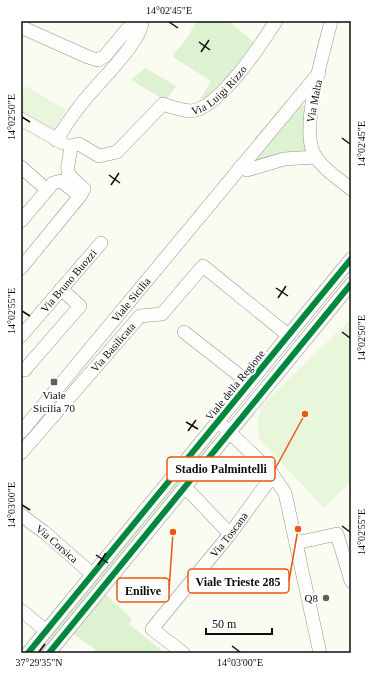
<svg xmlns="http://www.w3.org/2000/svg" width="372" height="674" viewBox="0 0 372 674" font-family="'Times New Roman',serif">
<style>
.green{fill:#ddf2d1}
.pitch{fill:#e8f6db}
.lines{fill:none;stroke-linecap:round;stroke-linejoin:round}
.minor-casing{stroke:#949490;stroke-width:14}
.minor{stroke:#fefefd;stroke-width:13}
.cycleway-casing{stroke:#fff;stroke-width:8}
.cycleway{stroke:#00873e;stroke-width:6}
.ticks{fill:none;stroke:#0d0d0d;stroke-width:1.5}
.poi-dot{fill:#60605d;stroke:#fff;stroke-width:1.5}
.labels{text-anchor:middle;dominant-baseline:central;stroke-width:4;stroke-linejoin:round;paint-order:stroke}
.street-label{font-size:11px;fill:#0d0d0d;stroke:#fff}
.poi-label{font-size:11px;fill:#0d0d0d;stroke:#fff}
.leader{fill:none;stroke:#e8590c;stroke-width:1.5}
.callout-dot{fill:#e8590c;stroke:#fff;stroke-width:1.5}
.callout{fill:#fff;stroke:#e8590c;stroke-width:1.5}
.callout-label{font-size:12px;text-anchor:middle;font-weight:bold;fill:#0d0d0d}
.neatline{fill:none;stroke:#0d0d0d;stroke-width:1.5}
.ticks-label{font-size:10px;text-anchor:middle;fill:#0d0d0d}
</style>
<rect width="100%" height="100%" fill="#fafbf1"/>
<!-- green -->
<g class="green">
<path d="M197 21H228L255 43 225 84 204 100 201 98 211 81 173 57 174 53 185 41Z"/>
<path d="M145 68 176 86 166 101 131 80Z"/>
<path d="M302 104 305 109 303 130 308 154 259 163 254 161Z"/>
<path d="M207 434 220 445 50 653H29Z"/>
<path d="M106 595 132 619 129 624 165 653H96L95 649 73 634Z"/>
</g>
<!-- pitch -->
<g class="pitch">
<path d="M26 86 66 110 53 132 21 112V94Z"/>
<path d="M351 319V482L324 508 259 439 258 422 260 407Z"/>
</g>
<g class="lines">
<defs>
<g id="minor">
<path d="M331 21C324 52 299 129 315 156 323 169 339 179 351 189"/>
<path d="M21 27 88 57 98 60 105 56 134 21"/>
<path d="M21 119 63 143"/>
<path d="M56 140C64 129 71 117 79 107 93 87 142 43 142 21"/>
<path id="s1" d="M71 146 79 144 99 156 117 152 163 104C171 107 181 110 190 111 218 111 262 43 276 21"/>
<path d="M21 167 47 190"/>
<path d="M240 167 247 170 284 159 316 157"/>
<path d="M21 221 53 183 61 181 75 192"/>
<path d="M21 268 80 196 84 189C61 169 68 174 71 146"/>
<path d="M184 332 249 383"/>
<path id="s2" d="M21 336 101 243"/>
<path d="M21 368 25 370 27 367 80 306 61 289"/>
<path d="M224 427 270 471 285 493 320 653"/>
<path id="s3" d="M21 432 319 73"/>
<path id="s4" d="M21 453 140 316 162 314 203 266 288 335"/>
<path d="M185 487 230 534"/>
<path id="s5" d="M21 515 44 532 92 574"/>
<path d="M296 543 337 534 351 581"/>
<path d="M21 610 46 631"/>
<path d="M28 653 351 259"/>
<path d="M49 653 351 284"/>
<path id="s6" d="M183 653 152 629 230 534 273 475"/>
</g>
</defs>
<!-- minor casing -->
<use href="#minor" class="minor-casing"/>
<!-- minor -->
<use href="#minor" class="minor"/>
<defs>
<g id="cycleway">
<path d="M28 653 351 259"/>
<path d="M49 653 351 284"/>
</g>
</defs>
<!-- cycleway casing -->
<use href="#cycleway" class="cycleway-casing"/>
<!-- cycleway -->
<use href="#cycleway" class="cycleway"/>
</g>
<!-- ticks -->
<path class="ticks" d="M169 22 178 28M199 42 210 50M201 52 209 40M22 117 30 122M342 138 350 144M109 175 120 183M111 185 119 173M276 288 288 296M278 298 286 286M22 311 30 316M342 332 350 338M186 422 198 429M188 431 196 420M22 505 30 510M342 526 350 532M96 555 108 563M98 565 106 553M232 646 240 652M39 652 45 644"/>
<!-- markers -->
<g class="poi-dot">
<rect x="50" y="378" width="8" height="8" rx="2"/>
<circle cx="326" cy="598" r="4"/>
</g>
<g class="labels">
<!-- street labels -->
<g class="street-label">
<text stroke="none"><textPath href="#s1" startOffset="181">Via Luigi Rizzo</textPath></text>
<text transform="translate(314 101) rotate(-79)">Via Malta</text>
<text stroke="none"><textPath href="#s2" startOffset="73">Via Bruno Buozzi</textPath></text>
<text stroke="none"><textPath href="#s3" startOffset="172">Viale Sicilia</textPath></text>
<text stroke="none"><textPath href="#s4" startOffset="140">Via Basilicata</textPath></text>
<text transform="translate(235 385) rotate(-51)">Viale della Regione</text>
<text stroke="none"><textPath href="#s6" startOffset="161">Via Toscana</textPath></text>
<text stroke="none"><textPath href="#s5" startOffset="46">Via Corsica</textPath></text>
</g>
<!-- poi labels -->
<g class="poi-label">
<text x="54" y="395">Viale<tspan x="54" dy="13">Sicilia 70</tspan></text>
<text x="318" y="598" text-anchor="end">Q8</text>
</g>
</g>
<!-- callouts -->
<path class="leader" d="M305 414L275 469M298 529L289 581M173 532L169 590"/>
<g class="callout-dot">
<circle cx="305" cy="414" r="4"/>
<circle cx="298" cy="529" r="4"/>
<circle cx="173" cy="532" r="4"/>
</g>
<g class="callout">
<rect x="167" y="457" width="108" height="24" rx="4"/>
<rect x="188" y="569" width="101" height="24" rx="4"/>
<rect x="117" y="578" width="52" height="24" rx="4"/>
</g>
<g class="callout-label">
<text x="221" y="473">Stadio Palmintelli</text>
<text x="238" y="586">Viale Trieste 285</text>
<text x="143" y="595">Enilive</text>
</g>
<!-- border -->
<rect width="372" height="674" fill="none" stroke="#ffffff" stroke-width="44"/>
<!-- scale -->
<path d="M206 628v6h66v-6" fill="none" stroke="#0d0d0d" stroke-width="2"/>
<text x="212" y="628" font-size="12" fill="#0d0d0d" stroke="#ffffff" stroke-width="3" paint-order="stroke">50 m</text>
<rect x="22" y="22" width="328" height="630" class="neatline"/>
<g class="ticks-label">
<text x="169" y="14">14°02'45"E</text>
<text transform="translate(11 117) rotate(-90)" y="4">14°02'50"E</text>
<text transform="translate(361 144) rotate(-90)" y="4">14°02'45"E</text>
<text transform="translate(11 311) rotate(-90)" y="4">14°02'55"E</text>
<text transform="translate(361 338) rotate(-90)" y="4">14°02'50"E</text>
<text transform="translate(11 505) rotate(-90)" y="4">14°03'00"E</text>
<text transform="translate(361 532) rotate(-90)" y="4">14°02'55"E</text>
<text x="39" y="666">37°29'35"N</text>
<text x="240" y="666">14°03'00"E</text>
</g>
</svg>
